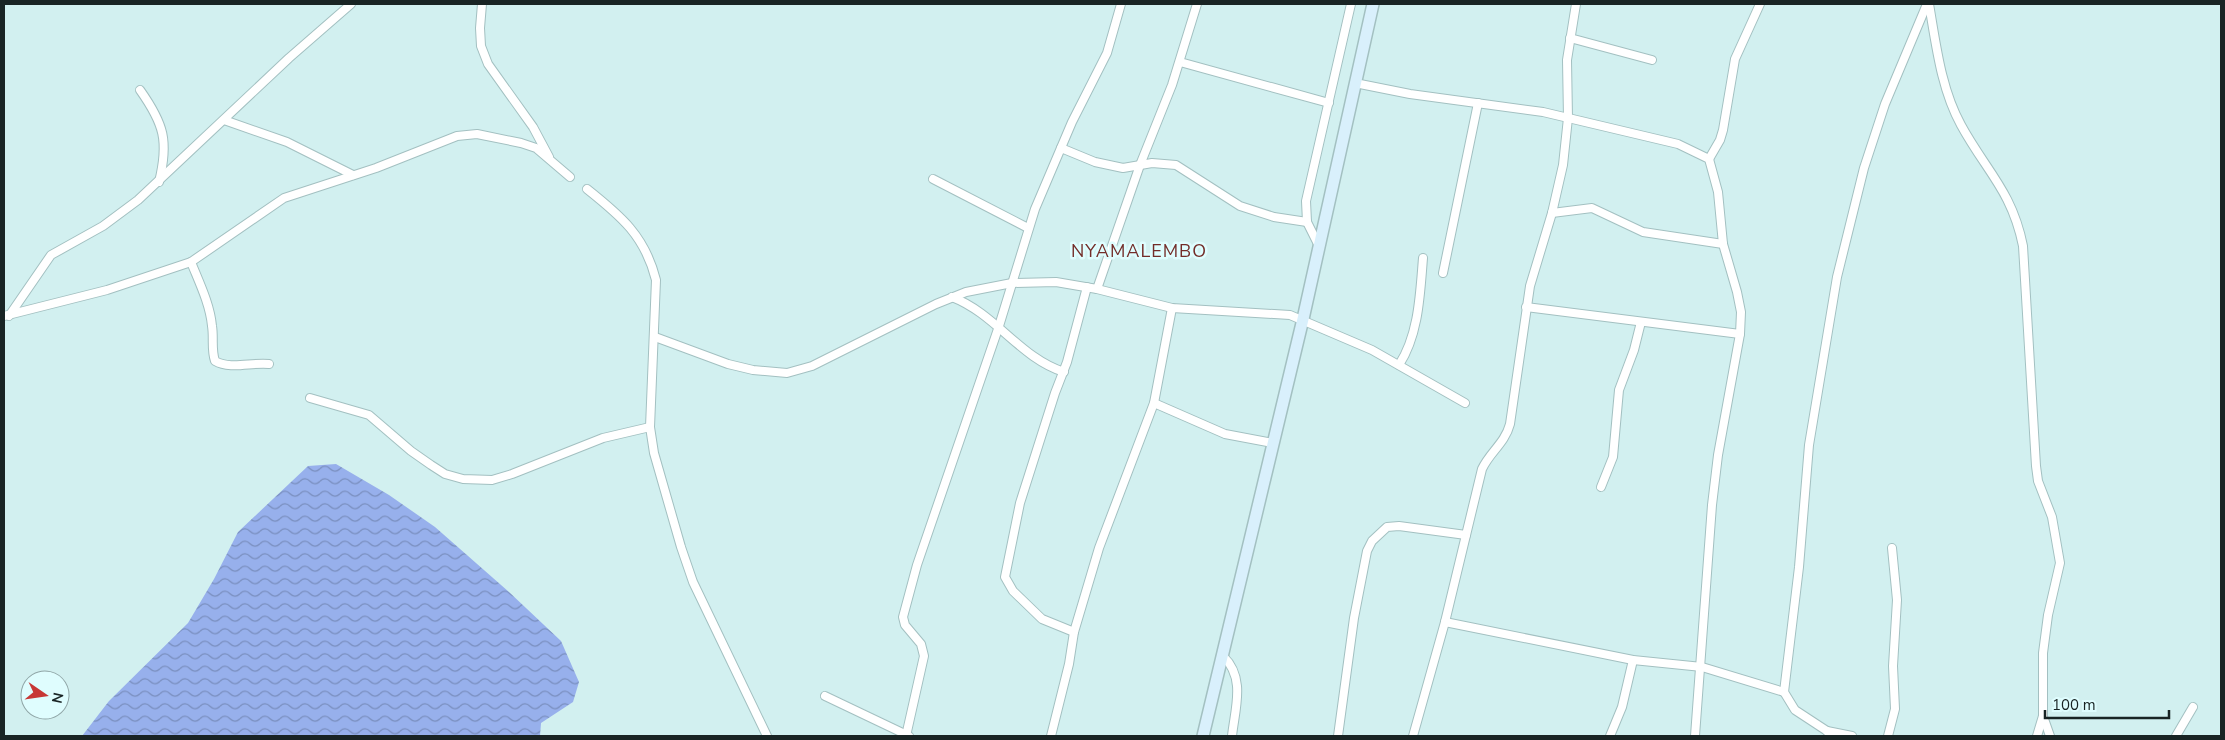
<svg xmlns="http://www.w3.org/2000/svg" width="2225" height="740" viewBox="0 0 2225 740" font-family="'Nunito Sans',sans-serif">
<style>
.water{fill:url(#water-waves)}
.lines{fill:none;stroke-linecap:round;stroke-linejoin:round}
.street-casing{stroke:#a3c0c1;stroke-width:10}
.secondary-casing{stroke:#a3c0c1;stroke-width:14}
.street{stroke:#fff;stroke-width:8}
.secondary{stroke:#d9f0fc;stroke-width:11}
.labels{text-anchor:middle;dominant-baseline:central;stroke-width:5;stroke-linejoin:round;paint-order:stroke}
.quarter-label{font-size:18px;letter-spacing:1px;fill:#732d29;stroke:#dffdfe}
</style>
<defs>
<pattern id="water-waves" width="16" height="10" patternUnits="userSpaceOnUse" patternTransform="scale(1.25)"><rect width="16" height="10" fill="#97b0ec"/><path d="M0 5q4-4 8 0t8 0" fill="none" stroke="#7a8fbf"/></pattern>
</defs>
<rect width="100%" height="100%" fill="#d2f0f0"/>
<!-- water -->
<path class="water" d="M336 464 389 495 435 527 509 592 561 641 579 682 573 702 541 723 540 736H82L109 701 188 623 214 579 238 532 308 466Z"/>
<g class="lines">
<defs>
<g id="street">
<path d="M482 4 480 28 481 46 488 64 533 127 549 157"/>
<path d="M1929 4C1936 44 1941 89 1961 125 1986 171 2012 191 2023 246L2036 466 2038 481 2052 517 2060 563 2048 615 2043 653V716L2037 736"/>
<path d="M1570 38 1652 60"/>
<path d="M1180 62 1329 103"/>
<path d="M1355 83 1410 94 1543 112 1678 144 1709 159 1718 192 1723 244 1737 292 1741 312 1740 334 1718 455 1712 505 1695 736"/>
<path d="M140 90C164 124 169 141 159 182"/>
<path d="M224 120 287 142 353 175"/>
<path d="M1061 148 1095 162 1123 168 1152 163 1176 165 1240 206 1274 217 1307 222"/>
<path d="M1709 159 1720 140 1723 130 1735 59 1760 4"/>
<path d="M933 179 1028 228"/>
<path d="M587 189C621 216 645 236 656 280L650 427 654 453 681 547 693 582 767 736"/>
<path d="M1552 213 1592 208 1643 232 1723 244"/>
<path d="M1319 246 1307 222 1306 201 1351 4"/>
<path d="M191 262C199 282 210 304 212 326 214 338 211 349 215 361 231 370 251 362 269 364"/>
<path d="M1443 273 1478 103"/>
<path d="M1097 289 1140 165 1172 85 1197 4"/>
<path d="M952 297C996 314 1020 358 1064 372"/>
<path d="M1526 307 1740 334"/>
<path d="M4 316 107 290 191 262 284 198 376 168 457 136 477 134 521 143 536 148 570 177"/>
<path d="M9 316 51 255 103 226 138 200 289 58 351 4"/>
<path d="M655 337 728 364 753 370 787 373 812 366 936 304 966 292 1012 283 1056 282 1097 289 1172 308 1290 315 1372 350 1465 403"/>
<path d="M1399 365C1419 334 1420 294 1423 258"/>
<path d="M310 398 369 415 411 451 431 465 445 474 463 479 492 480 512 474 603 438 650 427"/>
<path d="M1154 403 1225 434 1273 443"/>
<path d="M1601 487 1613 457 1619 390 1634 350 1641 322"/>
<path d="M1445 622 1633 660 1702 667 1784 692"/>
<path d="M1074 632 1042 619 1013 591 1005 577 1020 503 1055 393 1067 362 1087 287"/>
<path d="M1223 656C1246 678 1235 708 1232 736"/>
<path d="M825 696 909 736"/>
<path d="M2044 719 2050 736"/>
<path d="M1827 731 1852 736"/>
<path d="M906 736 924 656 921 644 905 625 903 617 917 565 999 326 1035 209 1072 122 1107 53 1121 4"/>
<path d="M1051 736 1069 664 1074 632 1099 548 1154 403 1172 308"/>
<path d="M1338 736 1354 618 1367 551 1372 541 1387 527 1399 526 1466 535"/>
<path d="M1413 736 1445 622 1482 469C1490 452 1505 443 1510 424L1530 286 1552 213 1563 165 1568 118 1567 60 1576 4"/>
<path d="M1610 736 1622 707 1633 660"/>
<path d="M1831 736 1827 731 1795 710 1784 692 1799 567 1809 445 1837 277 1864 168 1885 104 1927 4"/>
<path d="M1888 736 1895 709 1893 666 1897 600 1892 548"/>
<path d="M2176 736 2193 707"/>
</g>
<path id="secondary" d="M1203 736 1303 319 1373 4"/>
</defs>
<!-- street casing -->
<use href="#street" class="street-casing"/>
<!-- secondary casing -->
<use href="#secondary" class="secondary-casing"/>
<!-- street -->
<use href="#street" class="street"/>
<!-- secondary -->
<use href="#secondary" class="secondary"/>
</g>
<g class="labels">
<!-- quarter labels -->
<g class="quarter-label">
<text x="1139" y="251">NYAMALEMBO</text>
</g>
</g>
<!-- border -->
<rect width="2225" height="740" fill="none" stroke="#192424" stroke-width="10"/>
<!-- north arrow -->
<g transform="translate(45 695) rotate(103)"><circle r="24" fill="#dffdfe" stroke="#90a6a7"/>
<path d="M0-4L9 19L0 12L-9 19Z" fill="#c73836"/>
<text y="-8" font-size="14" font-weight="bold" text-anchor="middle" fill="#192424">N</text>
</g>
<!-- scale -->
<path d="M2045 710v8h124v-8" fill="none" stroke="#192424" stroke-width="2.5"/>
<text x="2052" y="710" font-size="15" fill="#192424" stroke="#dffdfe" stroke-width="4" paint-order="stroke">100 m</text>
</svg>
